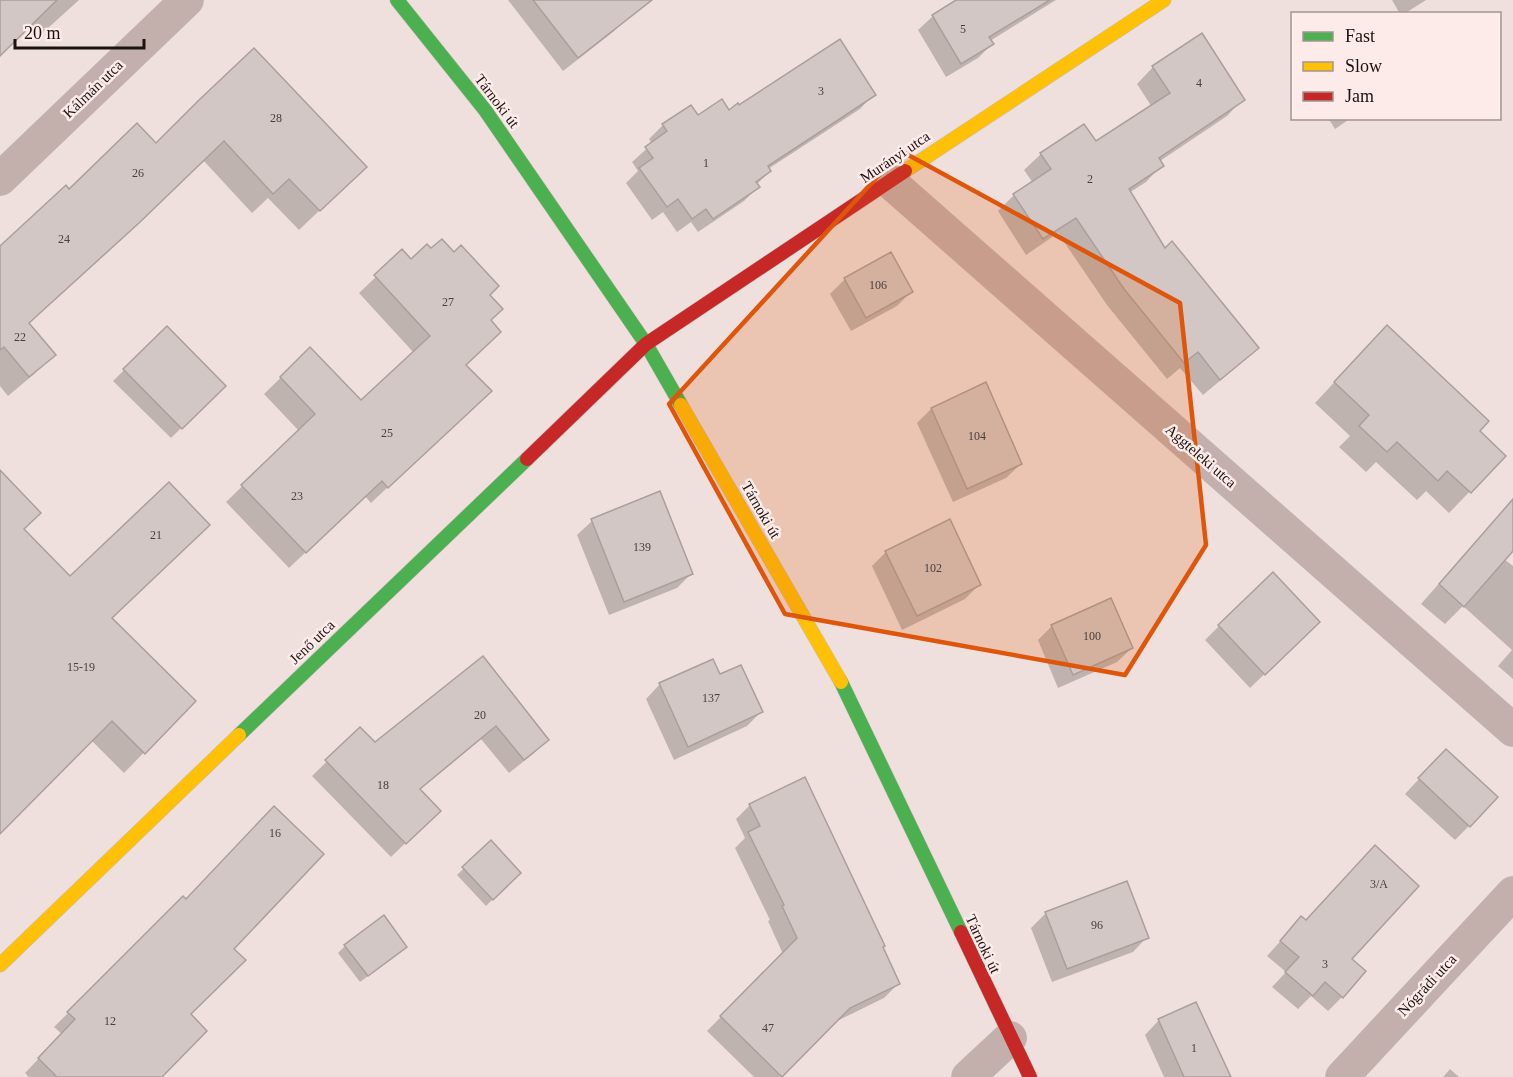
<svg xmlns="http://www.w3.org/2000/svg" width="1513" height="1077" viewBox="0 0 1513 1077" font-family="Georgia,serif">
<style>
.shadow{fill:#0003}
.building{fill:#d2c7c4;stroke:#aa9f9d;stroke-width:1.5}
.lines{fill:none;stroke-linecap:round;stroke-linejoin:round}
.street-casing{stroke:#c7bcba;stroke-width:34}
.fast-casing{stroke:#c7bcba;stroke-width:15}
.slow-casing{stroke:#c7bcba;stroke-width:15}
.jam-casing{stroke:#c7bcba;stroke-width:15}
.street{stroke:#c3b0ac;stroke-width:33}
.fast{stroke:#4caf50;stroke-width:14}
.slow{stroke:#ffc107;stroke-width:14}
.jam{stroke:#c62828;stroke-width:14}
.marked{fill:#de560c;fill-opacity:0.2;stroke:#de560c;stroke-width:4.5;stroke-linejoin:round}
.labels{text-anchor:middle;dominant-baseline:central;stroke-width:5;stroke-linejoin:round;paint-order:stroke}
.number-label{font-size:12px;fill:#4a403e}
.street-label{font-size:15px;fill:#1c1311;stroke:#fcebe8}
</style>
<rect width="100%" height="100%" fill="#efe0dd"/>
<!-- shadow -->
<g class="shadow">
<path d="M0 0H79L37 38 28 27 0 55Z"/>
<path d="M508 0H614L628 17 613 32 563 71Z"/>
<path d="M958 0H1056L990 41 992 44 978 58 946 77 918 30 933 16Z"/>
<path d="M1392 0H1426L1404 14H1400Z"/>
<path d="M1153 67 1243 99 1227 116 1160 161 1162 165 1146 182 1129 193 1164 250 1257 348 1240 364 1203 395 1180 368 1167 379 1107 305 1058 233 1026 255 998 211 1014 195 1033 183 1024 170 1041 154 1095 143 1152 107 1137 84Z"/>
<path d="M874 94 860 109 768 169 770 171 756 185 758 187 744 201 698 232 691 222 677 232 663 212 652 220 626 183 638 171 632 162 652 144 649 139 663 125 729 112Z"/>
<path d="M200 101 344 187 299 230 268 198 252 213 203 160 117 243 28 324 54 355 33 375 8 396 0 386V249L69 191 156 145Z"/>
<path d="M1328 118H1351L1335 129Z"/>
<path d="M402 252 411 261 488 295 489 321 464 365 473 407 371 503 365 496 289 568 226 502 299 431 264 394 310 349 361 402 414 353 359 293Z"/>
<path d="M890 254 911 292 897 306 851 331 830 294 845 279Z"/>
<path d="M167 328 224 386 171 438 113 381Z"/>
<path d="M1367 347 1504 456 1449 513 1426 491 1417 500 1376 462 1366 472 1339 447 1350 436 1315 403Z"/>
<path d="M931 409 1021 464 1006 478 953 502 917 423Z"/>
<path d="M0 472 22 530 194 701 124 773 91 740 0 832Z"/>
<path d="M659 493 692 573 677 588 609 615 577 535 592 521Z"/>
<path d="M1512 502 1513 549 1504 559 1513 566V679L1498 666 1512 650 1463 606 1445 624 1421 604 1494 521Z"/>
<path d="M886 552 980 584 965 599 902 630 872 566Z"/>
<path d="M1052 626 1132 648 1117 662 1058 688 1038 640Z"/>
<path d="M1219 626 1304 636 1250 688 1205 640Z"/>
<path d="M482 658 547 740 533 754 509 773 481 739 419 790 424 825 391 857 312 776 360 729 375 744Z"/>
<path d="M719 676 761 712 747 726 674 760 646 699 660 684Z"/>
<path d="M1432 765 1469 826 1455 840 1405 794Z"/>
<path d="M750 805 899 983 884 998 835 1022 780 1077H754L707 1031 783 954 768 921 770 920 735 848 745 838 736 819Z"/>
<path d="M491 842 519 873 486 906 457 875Z"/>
<path d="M1375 847 1342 997 1328 1011 1311 996 1298 1009 1272 987 1286 972 1267 956 1301 918 1305 921Z"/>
<path d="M183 898 232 949 189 1014 160 1077H29L25 1073 62 1034 54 1027Z"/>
<path d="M1046 913 1147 937 1133 952 1052 982 1031 928Z"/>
<path d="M345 946 398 954 360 982 338 953Z"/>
<path d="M1159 1020 1229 1077H1164L1145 1035Z"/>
<path d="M1450 1069 1459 1077H1443Z"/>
</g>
<!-- building -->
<g class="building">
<path d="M0 0H57L0 56Z"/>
<path d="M533 0H652L578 58Z"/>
<path d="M956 0H1050L989 37 994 44 961 64 932 15Z"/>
<path d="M1202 33 1245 100 1159 158 1164 166 1129 189 1165 248 1172 241 1259 348 1220 380 1198 352 1184 363 1124 289 1076 218 1043 239 1013 194 1051 169 1040 153 1084 124 1096 141 1170 93 1152 66Z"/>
<path d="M840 39 876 95 768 166 771 171 756 182 760 187 713 219 706 209 692 219 678 199 667 207 639 168 653 158 645 147 667 131 662 124 691 105 698 115 722 99 729 110 738 103 739 105Z"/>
<path d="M254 48 367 167 320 211 289 179 273 194 224 141 139 223 29 323 56 355 29 377 4 347 0 350V246L66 185 69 189 137 123 156 143 199 100Z"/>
<path d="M442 239 454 252 461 245 499 286 490 295 503 309 491 320 501 332 466 365 492 391 388 488 382 481 306 553 241 485 315 414 280 377 310 347 361 400 430 336 374 275 402 249 411 259 427 244 431 248Z"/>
<path d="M891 252 913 292 866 318 844 278Z"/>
<path d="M1387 325 1489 421 1480 431 1506 456 1471 493 1447 471 1438 481 1397 442 1387 452 1359 426 1369 415 1334 382Z"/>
<path d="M167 326 226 386 182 429 123 369Z"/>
<path d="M986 382 1022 464 967 489 931 408Z"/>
<path d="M0 470 41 513 24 529 70 576 169 482 210 525 112 618 196 701 145 754 112 721 0 834Z"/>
<path d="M660 491 693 574 624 602 591 519Z"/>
<path d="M1513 499V551L1464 607 1439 584Z"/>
<path d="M950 519 981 585 917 616 885 551Z"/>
<path d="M1273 572 1320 622 1265 675 1218 625Z"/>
<path d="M1111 598 1133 648 1073 675 1051 625Z"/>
<path d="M483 656 549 740 524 760 496 726 420 789 441 811 406 844 325 760 360 727 375 742Z"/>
<path d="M713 659 720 674 741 665 763 712 688 747 659 683Z"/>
<path d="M1446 749 1498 797 1470 827 1418 778Z"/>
<path d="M805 777 885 946 883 947 900 984 850 1008 782 1077 720 1016 797 938 782 906 784 905 748 832 760 826 749 804Z"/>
<path d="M274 806 324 854 234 949 246 960 191 1014 207 1031 162 1077H57L38 1058 75 1019 67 1012 183 896 186 899Z"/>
<path d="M491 840 521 873 493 900 462 867Z"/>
<path d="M1375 845 1419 886 1352 959 1366 971 1343 998 1325 982 1313 996 1285 972 1299 957 1280 941 1301 916 1306 920Z"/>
<path d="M1127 881 1149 938 1067 969 1045 912Z"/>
<path d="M384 915 407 947 368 976 344 945Z"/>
<path d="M1196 1002 1231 1077H1184L1158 1019Z"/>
</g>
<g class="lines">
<defs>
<g id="street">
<path d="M0 179 187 0"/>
<path d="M889 181 1513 730"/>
<path d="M968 1077 1010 1038"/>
<path d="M1342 1077 1513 893"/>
</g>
<g id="fast">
<path d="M397 0 485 110 646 344 681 405"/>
<path d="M841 682 961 932"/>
<path d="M239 735 527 459"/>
</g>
<g id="slow">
<path d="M905 171 1164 0"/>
<path d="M681 405 841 682"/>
<path d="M0 965 239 735"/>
</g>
<g id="jam">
<path d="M527 459 646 344 905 171"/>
<path d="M961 932 1030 1077"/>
</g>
</defs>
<!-- street casing -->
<use href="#street" class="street-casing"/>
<!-- fast casing -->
<use href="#fast" class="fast-casing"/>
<!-- slow casing -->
<use href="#slow" class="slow-casing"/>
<!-- jam casing -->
<use href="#jam" class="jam-casing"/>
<!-- street -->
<use href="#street" class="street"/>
<!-- fast -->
<use href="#fast" class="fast"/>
<!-- slow -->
<use href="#slow" class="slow"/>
<!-- jam -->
<use href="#jam" class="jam"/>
</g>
<!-- marked area -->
<path class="marked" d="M901 151 1180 303 1206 545 1125 675 785 614 669 404Z"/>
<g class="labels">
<!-- number labels -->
<g class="number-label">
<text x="963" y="29">5</text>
<text x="1199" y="83">4</text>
<text x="821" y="91">3</text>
<text x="276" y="118">28</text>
<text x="706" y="163">1</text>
<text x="138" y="173">26</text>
<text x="1090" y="179">2</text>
<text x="64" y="239">24</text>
<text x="878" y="285">106</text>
<text x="448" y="302">27</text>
<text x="20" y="337">22</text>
<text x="387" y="433">25</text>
<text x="977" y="436">104</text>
<text x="297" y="496">23</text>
<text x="156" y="535">21</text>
<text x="642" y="547">139</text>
<text x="933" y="568">102</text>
<text x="1092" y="636">100</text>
<text x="81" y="667">15-19</text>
<text x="711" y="698">137</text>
<text x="480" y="715">20</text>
<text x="383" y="785">18</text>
<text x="275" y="833">16</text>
<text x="1379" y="884">3/A</text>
<text x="1097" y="925">96</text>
<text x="1325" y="964">3</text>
<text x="110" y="1021">12</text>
<text x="768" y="1028">47</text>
<text x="1194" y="1048">1</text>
</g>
<!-- street labels -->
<g class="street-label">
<text transform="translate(93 89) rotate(-44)">Kálmán utca</text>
<text transform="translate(497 101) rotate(53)">Tárnoki út</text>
<text transform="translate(895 157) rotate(-34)">Murányi utca</text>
<text transform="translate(1201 456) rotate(41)">Aggteleki utca</text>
<text transform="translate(761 510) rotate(60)">Tárnoki út</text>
<text transform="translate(312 642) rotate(-44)">Jenő utca</text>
<text transform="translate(983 944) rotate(65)">Tárnoki út</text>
<text transform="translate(1427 985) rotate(-47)">Nógrádi utca</text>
</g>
</g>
<!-- legend -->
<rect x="1291" y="12" width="210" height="108" fill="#fcebe8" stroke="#a29592" stroke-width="1.5"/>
<rect x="1303" y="32" width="30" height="9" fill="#4caf50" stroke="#a29592" stroke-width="1.5"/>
<text x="1345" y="42" font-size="18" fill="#1c1311">Fast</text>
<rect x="1303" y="62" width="30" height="9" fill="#ffc107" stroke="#a29592" stroke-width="1.5"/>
<text x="1345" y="72" font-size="18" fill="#1c1311">Slow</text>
<rect x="1303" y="92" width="30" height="9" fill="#c62828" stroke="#a29592" stroke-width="1.5"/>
<text x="1345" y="102" font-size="18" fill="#1c1311">Jam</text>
<!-- scale -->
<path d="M15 39v9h129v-9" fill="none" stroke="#1c1311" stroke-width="3"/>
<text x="24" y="39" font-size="18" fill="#1c1311" stroke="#fcebe8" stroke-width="4.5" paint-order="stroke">20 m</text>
</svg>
